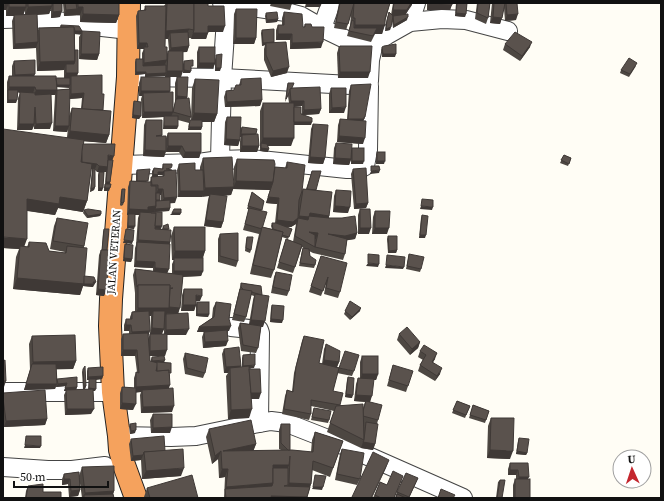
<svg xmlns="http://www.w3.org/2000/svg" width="664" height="501" viewBox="0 0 664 501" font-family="'Source Serif 4',serif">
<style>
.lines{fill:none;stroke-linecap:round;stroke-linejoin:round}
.minor-casing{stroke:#444;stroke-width:20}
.highway-casing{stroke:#222;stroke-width:24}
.minor{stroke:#fff;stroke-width:18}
.highway{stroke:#f5a25d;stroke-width:22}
.wall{fill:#4d4742;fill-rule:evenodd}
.shaded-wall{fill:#3f3936}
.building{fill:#5a524d;stroke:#3f3936;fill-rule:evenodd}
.labels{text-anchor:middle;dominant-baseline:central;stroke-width:4;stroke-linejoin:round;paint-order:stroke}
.street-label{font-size:11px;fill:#111;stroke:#fff}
</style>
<rect width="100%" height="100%" fill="#fffdf5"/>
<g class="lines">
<defs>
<g id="minor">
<path d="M222 3 286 12 301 16 322 28 349 41 373 47"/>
<path d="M3 19 35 18 64 22 75 24 129 30"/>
<path d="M410 22 416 3"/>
<path d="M322 28 331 3"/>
<path d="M369 81 370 60 373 47 379 40 387 35 410 22 442 19 466 20 508 31"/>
<path d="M220 160 222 78 227 4"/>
<path d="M121 165 198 163 220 160 252 159 347 169H360L365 166 368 150 369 86 222 78 128 77"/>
<path d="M231 327 259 330 260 333 259 423"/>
<path d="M3 392H113"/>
<path d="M119 436 171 437 196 436 254 424 271 421 287 423 343 445 463 498"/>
<path d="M3 467 48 470H72L105 466"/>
</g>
<path id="highway" d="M129 3 128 77 111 299 110 326 113 392 119 436 120 450 124 465 136 498"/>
</defs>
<!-- minor casing -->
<use href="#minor" class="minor-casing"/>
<!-- highway casing -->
<use href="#highway" class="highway-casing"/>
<!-- minor -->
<use href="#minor" class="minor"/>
<!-- highway -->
<use href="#highway" class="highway"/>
</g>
<!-- wall -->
<g class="wall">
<path d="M3 3H62L60 17 51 18V9L49 14 37 15 38 30 39 28 60 27 61 25 82 31 99 54 97 60 79 59V37L81 34H75V50L78 73 77 75 103 110 109 135 106 143 84 141 83 144 113 161 109 191H104V187L105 184 106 170V172H104L102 191H98V175L99 172H97L95 170V187L94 190 90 192 92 169H91L87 201 83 212 58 208 55 215 27 211 24 247H27L29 242 49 251 64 253 65 252 50 249 54 226 57 218 84 246V276L94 285H93V287L83 286 80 295 13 289 16 257 19 249 3 248 67 137 68 128 67 132 53 131 55 95H51L50 129H34V126L32 130H17L18 98 20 93 18 92 16 103H7V82L9 76H12V66L14 61 34 76 56 78H64V70L37 71 36 48 13 49 12 21 14 16H6V10H3ZM25 10V15H23ZM57 87H69V89L57 90ZM82 98 81 109 72 108 69 116V99Z"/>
<path d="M63 3H119V15L116 23 80 22V15L64 16Z"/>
<path d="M166 3H208V6L223 32H208L206 39 188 38 189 46 187 52H183L181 77 187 97V99L191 117 189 123 178 120V126L177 129H163L164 117 142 118 141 99 142 96H139V83L141 77 170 91 169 92 173 110 175 102V83L177 77H165V76L145 77V74L135 75V62L136 59H142V53L144 49H137L136 16 138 11 144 10 145 6H164ZM165 39H168L169 51H168L167 54 165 47Z"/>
<path d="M271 3H292L290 10 270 6Z"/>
<path d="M339 3H390L382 34H375L371 42 347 36 350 26 351 15 346 30 334 28Z"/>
<path d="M393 3H412L406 14 407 20 393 28 392 21 390 30 385 31 386 23 389 12 391 15Z"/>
<path d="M427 3H452L450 10H427Z"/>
<path d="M456 3H467L465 17 455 16Z"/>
<path d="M477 3H490L488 18 486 24 475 19Z"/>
<path d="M492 3H517L516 20 505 21 504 8 500 24 490 23Z"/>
<path d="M236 9 256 38 254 44H233L234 14Z"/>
<path d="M284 12 303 27H304L305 24 312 27 321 48 290 49V40H276V30L278 25H282V18Z"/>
<path d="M266 13 278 19 277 22 266 23 265 16Z"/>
<path d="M262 30 274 42 287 73 271 77 264 60V49L265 45 262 46 261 33Z"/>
<path d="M505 44 530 47 520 61 503 50Z"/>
<path d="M199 47 215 57 220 71H215V64L213 68H197V52Z"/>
<path d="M339 47H340L368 78H338L337 53Z"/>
<path d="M382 47 395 57H382L381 50Z"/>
<path d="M184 61 192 69H191L190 73H183V64Z"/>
<path d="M636 66 629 77 620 73 621 70Z"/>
<path d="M195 79 217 114 214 122H202V127L201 130H188L189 123 190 120H191L192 88Z"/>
<path d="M241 79 262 100 260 106 225 107 224 97 226 91 234 90 239 85Z"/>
<path d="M288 83 292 88 321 109 319 114 304 115 311 125H294L291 146H268V152L260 151V111L263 103H289L288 96 285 102 287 86ZM302 106V114L294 107Z"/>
<path d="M351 85 363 121V144L337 142 338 125 340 119 347 120 349 91Z"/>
<path d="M331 88 344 113H329V94Z"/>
<path d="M134 101 141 116 139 119 132 118 133 104Z"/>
<path d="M227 117 240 130 242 127 256 134 259 146 257 152H240V141L241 137H240L238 146 224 145 225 122Z"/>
<path d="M146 120 162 135V136L166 138 168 133 201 152 199 158H183L179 152H166V140V151L164 157 143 156 144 125Z"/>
<path d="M313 124 325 158 323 164 308 163 311 129Z"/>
<path d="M336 143 352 150 363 164H351V160L349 165 333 164 334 148Z"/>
<path d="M377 152 384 164H376V155Z"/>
<path d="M564 155 571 158 568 166 560 163Z"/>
<path d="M203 158 234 183V167L237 159 275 167 285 168 287 162 302 191 303 189H306L312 171 316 190 329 216V218L357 233 355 239 347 240 345 254 343 260 313 253 309 251 310 256 315 265 314 268 299 266 302 251 303 248 305 249 302 247 293 273 277 268 286 239 293 242 296 224 291 227H286L292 229 288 239 282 237 274 270 271 278 250 274 259 234 243 230 249 209H247L252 192 264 201 261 211 263 227 272 229 271 226 272 223H275L277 204 266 203 270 190 233 189V188L231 195 221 196 223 222 221 228 204 226 208 200 209 196 178 197 177 170 179 164 195 170H200V167Z"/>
<path d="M163 164 171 170 175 203H170V208L169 211 153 212 161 229H155H162L163 226 169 230 170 242 167 273H172V264L174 260H172L171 236 174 227 205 251 203 258V271L201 276 183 277 178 314 186 335H167L165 356H149L150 361 151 362V359L152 357 164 363 170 375 169 388 172 412 141 413 140 395 141 392H136L133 410 120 409V393L122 387 134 388V378L136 372H137L135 356H121V339L123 334H129V331H124V325L126 319H130V317L132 312 135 311V293L133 275 135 269 153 271V268L134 267 135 248 136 245 138 218 139 215H135L134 229 127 228 128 215H127L128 187 130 181H136V173L137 170 147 182H150L151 177H152V171L154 168 162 169ZM158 175H163L162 176 157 177ZM160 195H161V201H160ZM149 316H151L150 334 148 339ZM164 321V334H162L164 329Z"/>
<path d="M353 169 368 203 366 208 354 209 351 174Z"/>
<path d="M122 189 124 202 123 205 121 206 120 205 121 192Z"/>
<path d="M336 190 348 213 333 212 334 196Z"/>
<path d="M360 209 369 234H358V215Z"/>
<path d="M84 210 101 214 100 216 87 218 83 213Z"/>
<path d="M375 211 387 234H372L373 217Z"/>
<path d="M422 215 425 238H419L421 218Z"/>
<path d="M104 229V296L96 295 99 255 101 250H102L103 232Z"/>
<path d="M220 234 238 261 236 267 218 262V239Z"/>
<path d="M388 236 397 250 396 253H388L387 239Z"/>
<path d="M247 237 251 250 250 253 245 251 246 240Z"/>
<path d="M125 244 132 259 131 262 123 261 124 247Z"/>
<path d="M409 254 421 269 420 272 406 269Z"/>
<path d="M321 256 340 292 338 298 324 294 326 283 321 296 309 292Z"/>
<path d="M276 272 289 291 287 296 271 293 274 277Z"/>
<path d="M241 283 261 286 263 327H261L258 348 256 353 241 351 238 328 240 323 249 324 253 300 254 296 251 295 246 317 244 322 232 320Z"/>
<path d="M184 289 200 301H196V305L194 311H181L182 295Z"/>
<path d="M350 301 360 311 350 320 344 314Z"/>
<path d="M197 302 209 314 208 317 196 316V305Z"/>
<path d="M216 302 229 319V331H228L226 346 203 348 202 337 204 332H197L199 327 212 318 213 308Z"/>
<path d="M272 305 282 323 270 322 271 308Z"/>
<path d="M399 334 420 342 418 348 410 355 397 340Z"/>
<path d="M32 336 76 361 73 369H56L57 380 77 387 76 390 88 389 89 380H87V371L88 368 103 376 102 379 96 380 95 391H93L91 414 65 415 64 395 66 391H64L66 386 56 387V385L55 389 24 390 30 370 29 344Z"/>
<path d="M304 336 319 363 322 364 324 349 326 344 339 362 337 367 354 371 352 376 337 373 333 391 340 405 363 408 365 402 354 401 356 384 358 378H360V362L362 356 378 374 376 380H373L370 402 378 420 377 424 375 444 373 450 361 448 327 432 334 411 311 406V414L309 420 282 414 285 396 287 390 292 392 294 373 302 341Z"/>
<path d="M224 349 240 367H242V358L243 355 254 368H249L259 399H251L249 418 228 419 226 376 228 373H224L222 354Z"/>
<path d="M420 351 435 359 433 362 440 374 435 381 418 371 420 365 423 360 418 357Z"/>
<path d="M185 353 205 373 203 378 185 374 183 359Z"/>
<path d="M393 365 408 386 406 392 387 386Z"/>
<path d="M83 369 86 386 85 389H83L82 372Z"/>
<path d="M348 377 352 398 345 397 347 380Z"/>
<path d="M3 393 47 419 45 425 4 427 3 418Z"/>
<path d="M457 401 470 406 465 418 452 413Z"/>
<path d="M473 405 489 411 485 423 469 418Z"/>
<path d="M314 408 329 420 328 423 311 420Z"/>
<path d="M153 414 170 433H151L150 420Z"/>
<path d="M491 418 510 459 487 458 488 426Z"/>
<path d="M130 424 135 433 130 434 129 427Z"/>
<path d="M281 424 290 450 311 452 312 440 315 432 343 441 330 477 312 470 311 484 307 498H224L225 477 219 478 218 459 212 464 206 437 209 429 256 444 253 451 281 450 279 449V430Z"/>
<path d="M519 438 527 453 526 455 516 454 518 441Z"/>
<path d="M131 439 165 451 181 476 142 479 141 460 131 461 129 444Z"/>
<path d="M342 449 360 479 357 485 335 480 340 454Z"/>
<path d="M510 463H528V479L530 498H513V485L515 479H516V475H508V469Z"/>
<path d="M82 467 114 491 113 494 114 498H82L79 476Z"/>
<path d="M79 472 80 490 78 496 69 497 68 484 62 485V479L64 474Z"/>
<path d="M418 478 409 498H395L397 492Z"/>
<path d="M500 480 502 498H496L498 482Z"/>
<path d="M401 481 394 498H373L380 482 387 485Z"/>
<path d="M28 486 43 492 61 498H25L26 491Z"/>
<path d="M147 488 198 498H145L144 497Z"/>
</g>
<!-- shaded-wall -->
<g class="shaded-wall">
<path d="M5 3H9L6 10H3Z"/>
<path d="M306 3H322L320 7H305Z"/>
<path d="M411 3H412V5L405 15 391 16 393 10Z"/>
<path d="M429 4 452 5 450 10H427Z"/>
<path d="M52 6 49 14 25 15 28 7Z"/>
<path d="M9 7H26L23 16H6Z"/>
<path d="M78 7H83L80 15 64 16 66 10 77 9Z"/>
<path d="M62 11 60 17 51 18 53 12Z"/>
<path d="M456 13 466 14 465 17 455 16Z"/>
<path d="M83 14 119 15 116 23 80 22Z"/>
<path d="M518 14 516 20 505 21 507 15Z"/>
<path d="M408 17 407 20 393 28 394 25Z"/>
<path d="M493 17 502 18 500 24 490 23Z"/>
<path d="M278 19 277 22 266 23 267 20Z"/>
<path d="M355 25H385L382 34H375L371 42 375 34 353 31Z"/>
<path d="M208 26H225L223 32H206Z"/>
<path d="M391 27 390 30 385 31 386 29Z"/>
<path d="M189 29 186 38 170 33 168 39H163L166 31Z"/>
<path d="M61 30 82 31 81 34 60 33Z"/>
<path d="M193 33H208L206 39H191Z"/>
<path d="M278 34H292L290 40H276Z"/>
<path d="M236 38H256L254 44H233Z"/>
<path d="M38 42 36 48 13 49 15 44Z"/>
<path d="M274 42 266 43 265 45 262 46 263 43Z"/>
<path d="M323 42 321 48 290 49 292 43Z"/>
<path d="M532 42 530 47 520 61 522 56Z"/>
<path d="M139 43H147L145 49 144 47V49H137Z"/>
<path d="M189 46 187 52 169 53 171 48Z"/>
<path d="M81 54H99L97 60 79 59Z"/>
<path d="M383 54H396L395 57H382Z"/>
<path d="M167 60 164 66 142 68 144 63Z"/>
<path d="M75 61 72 70 66 64 64 70 37 71 40 62Z"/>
<path d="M199 63H215L213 68H197Z"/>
<path d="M289 67 287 73 271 77 273 71Z"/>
<path d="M216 68H221L220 71H215Z"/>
<path d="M184 70 191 71 190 73H183Z"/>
<path d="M167 71H183L181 77H165Z"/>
<path d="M136 72H146L145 74 135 75Z"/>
<path d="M340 72H370L368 78H338Z"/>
<path d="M66 73H78L76 79 71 76 70 79H64Z"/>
<path d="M166 73 165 76 145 77 146 74Z"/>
<path d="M35 74 33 80H13L15 75Z"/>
<path d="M56 85H70L69 88 55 87Z"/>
<path d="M9 87H35L33 93 8 92V90L7 92Z"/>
<path d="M36 90H57L55 95H34Z"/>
<path d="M141 91H170L168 96 143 93 142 96H139Z"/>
<path d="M84 93 82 98 69 99 71 94Z"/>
<path d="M177 96 187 97 185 102H175Z"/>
<path d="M8 100H17L16 103H7Z"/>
<path d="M262 100 260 106 225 107 227 102Z"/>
<path d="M291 101H304L302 106 289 107Z"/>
<path d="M346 107 344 113H329L332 108Z"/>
<path d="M321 109 319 114 302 115 304 110Z"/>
<path d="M144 112H173L171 117 164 116V117L142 118Z"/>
<path d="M194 113 217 114 214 122H191Z"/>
<path d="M133 115 141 116 139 119 132 118Z"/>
<path d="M365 117 363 122 346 124 348 119Z"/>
<path d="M294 122H312L311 125H293Z"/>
<path d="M52 123 50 129H34L36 124Z"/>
<path d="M19 124H34L32 130H17Z"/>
<path d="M55 126H69L67 132 53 131Z"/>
<path d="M164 126H178L177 129H163Z"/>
<path d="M189 127H202L201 130H188Z"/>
<path d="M70 131 109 135 106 143 67 140Z"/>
<path d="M241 134 256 135H242L241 137H240Z"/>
<path d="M339 136 365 138 363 144 337 142Z"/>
<path d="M263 138H294L291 146H261V143Z"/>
<path d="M226 139 240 140 238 146 224 145Z"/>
<path d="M168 146H182L179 152H166Z"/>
<path d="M242 146H259L257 152H240Z"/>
<path d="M261 148 269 149 268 152 260 151Z"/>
<path d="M145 150 166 151 164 157 143 156Z"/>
<path d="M185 152H201L199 158H183Z"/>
<path d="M108 155 114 156 112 161H106Z"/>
<path d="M310 157 325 158 323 164 308 163Z"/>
<path d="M335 158 351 159 349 165 333 164Z"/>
<path d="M352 161H364L363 164H351Z"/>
<path d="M377 161H385L384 164H376Z"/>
<path d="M82 163 97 164 95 169H80Z"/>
<path d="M99 166 108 167 106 172H97Z"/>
<path d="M380 170 379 173 370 174 371 171Z"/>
<path d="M158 172H164L163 175H158L157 178 152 177 153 174Z"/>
<path d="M236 181 273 182 270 190 233 189Z"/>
<path d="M106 182H110L109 185H105Z"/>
<path d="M95 187 94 190 90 192 91 189Z"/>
<path d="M234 187 231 195 210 196V194L209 196 202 197 205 188Z"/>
<path d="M99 188H103L102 191H98Z"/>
<path d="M105 188H110L109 191H104Z"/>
<path d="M158 189H163L161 195H156Z"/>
<path d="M180 191H204L202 197H178Z"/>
<path d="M60 197 87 201 83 212 58 208 55 215 23 210 27 199Z"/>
<path d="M177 197 175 203 161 204 164 198Z"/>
<path d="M268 197 279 198 277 204 266 203Z"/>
<path d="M368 203 366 208 354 209 356 204Z"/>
<path d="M156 206 154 212H147L146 216 140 212 139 215H127L129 209Z"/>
<path d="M335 206 350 207 348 213 333 212Z"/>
<path d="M421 206 433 207 432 210 420 209Z"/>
<path d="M170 208 169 211 154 212 155 209Z"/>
<path d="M172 213H181L180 215H170Z"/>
<path d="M310 213 329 216 326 224 298 218 299 216Z"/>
<path d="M101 214 100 216 87 218 88 216Z"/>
<path d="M298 218 296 224 291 227 275 226 277 220Z"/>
<path d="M206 220 223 222 221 228 204 226Z"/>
<path d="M128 226H135L134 229 127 228Z"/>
<path d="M155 226H162L161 229 154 228Z"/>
<path d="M360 228H371L369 234H358Z"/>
<path d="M375 228H389L387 234H372Z"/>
<path d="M309 232 318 233 316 239 307 238Z"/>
<path d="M357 233 355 239 343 241 328 234Z"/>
<path d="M420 235H426L425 238H419Z"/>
<path d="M3 237 27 239 23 250 20 246 19 249 3 248Z"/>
<path d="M124 240 133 241 132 244 123 243Z"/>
<path d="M138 240 170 242 168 248 137 244Z"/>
<path d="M397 250 396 253H388L389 251Z"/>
<path d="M175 251H205L202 259 174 258V260H172Z"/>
<path d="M124 258 132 259 131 262 123 261Z"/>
<path d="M136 261 155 262 153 268 134 267Z"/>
<path d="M368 263 379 264 378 267 366 266Z"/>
<path d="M386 265 404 267 403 269 385 268Z"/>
<path d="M155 268 169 269 167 274H153Z"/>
<path d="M174 271H203L201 276 172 277Z"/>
<path d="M17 278 93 282H96L93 287 83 286 80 295 13 289Z"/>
<path d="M98 289 107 290 104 296 96 295Z"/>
<path d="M196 295 202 296 200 301H194Z"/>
<path d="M183 305H196L194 311H181Z"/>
<path d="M168 307 180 308 178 314 167 313 166 316V314L165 317 153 316V311L151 316H135L138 308Z"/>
<path d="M361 308 360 311 350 320 352 317Z"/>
<path d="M197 314H209L208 317 196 316Z"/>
<path d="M271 319 283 320 282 323 270 322Z"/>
<path d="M251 320 265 321 263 327 249 325Z"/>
<path d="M126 325H131L129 331H124Z"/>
<path d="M231 326 229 331 197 332 199 327Z"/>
<path d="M152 328 164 329 161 335 150 334Z"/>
<path d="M189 329 186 335H164L166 330Z"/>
<path d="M150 331 148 337H130L132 332Z"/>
<path d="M228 341 226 346 203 348 205 342Z"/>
<path d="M420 342 418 348 410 355 412 349Z"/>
<path d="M123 350H137L135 356H121Z"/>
<path d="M167 350 165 356H148L150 351Z"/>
<path d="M437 353 435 359 430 367 432 362Z"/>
<path d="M165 360 164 363 151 364 152 361Z"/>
<path d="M324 360 339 362 337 367 322 365Z"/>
<path d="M76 361 73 369 30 370 33 362Z"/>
<path d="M255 365 254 368 242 369 243 366Z"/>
<path d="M241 366 239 372 230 368 228 373H224L226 367Z"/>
<path d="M442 368 440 374 435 381 437 376Z"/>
<path d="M362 374H378L376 380H360Z"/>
<path d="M103 376 102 379 89 380V379V380H87L88 377Z"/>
<path d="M3 381H6L4 387H3Z"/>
<path d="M67 383 66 386 56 387 58 384Z"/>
<path d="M26 384H57L55 389 24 390Z"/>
<path d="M170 385 168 390H142L141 392 134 393 136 387Z"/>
<path d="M84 386H86L85 389H83Z"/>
<path d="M77 387 76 390 64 391 65 388Z"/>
<path d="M89 388 96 389 95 391H88Z"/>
<path d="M249 393H261L259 399H247Z"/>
<path d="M346 394 353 395 352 398 345 397Z"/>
<path d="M356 395 372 396 370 402 354 401Z"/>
<path d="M122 403 136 404 133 410 120 409Z"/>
<path d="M174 406 172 412 141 413 143 407Z"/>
<path d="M67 409H94L91 414 65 415Z"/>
<path d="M252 409 249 418 228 419 231 410Z"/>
<path d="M47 419 45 425 4 427 6 421Z"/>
<path d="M172 427 170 433H151L153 428Z"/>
<path d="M136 430 135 433 130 434 131 431Z"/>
<path d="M363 442 375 444 373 450 361 448Z"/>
<path d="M256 444 253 452 223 451Z"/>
<path d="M25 445 41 446 40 448H24Z"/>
<path d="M490 450 513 451 510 459 487 458Z"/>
<path d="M221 451 218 459 212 464 215 456Z"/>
<path d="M517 451 527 453 526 455 516 454Z"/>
<path d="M143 455 141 460 131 461 133 456Z"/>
<path d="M389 460 386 468 372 498H371Z"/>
<path d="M273 465H289L286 473H272Z"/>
<path d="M184 468 181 476 142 479 146 471Z"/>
<path d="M222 469H228L225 477 219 478Z"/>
<path d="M510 470H518L516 475H508Z"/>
<path d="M519 477H529L526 482H516Z"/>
<path d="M64 479H70L68 484 62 485Z"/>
<path d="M273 483 270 491 225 489 226 487Z"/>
<path d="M289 483 311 484 308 493 286 491Z"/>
<path d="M313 487H323L322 490 312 489Z"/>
<path d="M80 490 78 496 69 497 71 491Z"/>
<path d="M114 491 112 498 84 495 85 493Z"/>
<path d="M271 496 307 497V498H271Z"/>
</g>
<!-- building -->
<g class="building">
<rect x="9" y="3" width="17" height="4"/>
<path d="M28 3H52V6L28 7Z"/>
<path d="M53 3H62V11L53 12Z"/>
<path d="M65 3H76L77 9 66 10Z"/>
<path d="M78 3H119V15L83 14V7H78Z"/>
<path d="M167 3H194V30L189 29 166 31Z"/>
<path d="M194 3H208V6H224L225 26H208V33H193L194 30Z"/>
<path d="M284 3H292V4Z"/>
<path d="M340 3H354L348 24 336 22Z"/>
<path d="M354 3H390L385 19V25H355V18H353Z"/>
<path d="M394 3H411L407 10H393Z"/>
<path d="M429 3H452V5L429 4Z"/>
<path d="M457 3H467L466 14 456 13Z"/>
<path d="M478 3H490L488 18 477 13Z"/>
<path d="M494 3H505L502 18 493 17Z"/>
<path d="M506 3H517L518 14 507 15Z"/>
<path d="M145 6H166L165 47H167V60L144 63V47H148L147 43H139L138 11 146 10Z"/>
<path d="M236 9H257L256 38H236Z"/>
<path d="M277 12 278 19 267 20 266 13Z"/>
<path d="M284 12 302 14 303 27H305V24H311L312 27H324L323 42 292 43V34H278V25H284Z"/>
<path d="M389 12 393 16 408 14V17L394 25 393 16 391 27 386 29 387 20Z"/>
<path d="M37 14 38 42 15 44 14 15Z"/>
<path d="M352 20 354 21V28H377L373 36 349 31Z"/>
<path d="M61 25 79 26 82 31H75L74 27H61Z"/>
<path d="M74 27 75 61 40 62 39 28Z"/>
<path d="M274 29V42L263 43 262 30Z"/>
<path d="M82 31 100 32 99 54H81Z"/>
<path d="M188 32 189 46 171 48 170 33Z"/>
<path d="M515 32 532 42 522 56 505 44Z"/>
<path d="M286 42 289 67 273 71 266 55V43Z"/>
<path d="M396 44V54H383L382 47 384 46Z"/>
<path d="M340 46H372L370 72H340L339 47H340Z"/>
<rect x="199" y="47" width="16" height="16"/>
<path d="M75 50H78V73H66V64H74L75 61Z"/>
<path d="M168 51H183V71H167Z"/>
<path d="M222 54 221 68H216V55Z"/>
<path d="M629 58 637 63 630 74 621 70Z"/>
<path d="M136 59H143V66L166 65V73L146 74V72H136Z"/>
<path d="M35 60V74L15 75 14 61Z"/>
<path d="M193 60V66H191V71L184 70V61Z"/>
<path d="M102 75V94H104L103 110 82 109 84 93 71 94V76Z"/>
<path d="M9 76H56L57 90H36L35 87H9Z"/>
<rect x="141" y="77" width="29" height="14"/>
<path d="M177 77H188L187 97 177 96Z"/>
<path d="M56 78H70V85H57Z"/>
<path d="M261 78 262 100 227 102 226 91 234 90 236 85H241V79Z"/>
<path d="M195 79 219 80 217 114 194 113Z"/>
<path d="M288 83H294L292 88 290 89V91L286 99Z"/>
<path d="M371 84 365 117H364V119H348L351 85Z"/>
<path d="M320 87 321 109 304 110V101H291L290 89 293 88Z"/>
<path d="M331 88H346V107L332 108Z"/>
<path d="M70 89 69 126H55L57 90Z"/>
<path d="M8 90H18L17 100H8Z"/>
<path d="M20 92 35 93V95L51 94 52 123 36 124 35 107 34 124H19Z"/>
<path d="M173 92V112L176 99 189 98 191 117 173 112H144L143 93Z"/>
<path d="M134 101 141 102V116L133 115Z"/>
<rect x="263" y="103" width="31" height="35"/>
<path d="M294 107H301V114L312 118V122H294Z"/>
<path d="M72 108 111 111 109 135 70 131Z"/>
<rect x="164" y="116" width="14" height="10"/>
<path d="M227 117H241L240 140 226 139Z"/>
<path d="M340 119 366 121 365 138 339 136Z"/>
<path d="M146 120H162V135L156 136H166V151L145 150Z"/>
<path d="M190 120H202V127H189Z"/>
<path d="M313 124 328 125 325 158 310 157Z"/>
<path d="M242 127 257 129 256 134H241Z"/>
<path d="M3 129 84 140 81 162 92 164 87 201 60 197 59 204 27 199V239L3 237Z"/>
<path d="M168 133H201V152H185L182 146H168Z"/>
<path d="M258 134 259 146H242V135Z"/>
<path d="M261 143 267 144 269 149 261 148Z"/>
<path d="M336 143 352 144 351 159 335 158Z"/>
<path d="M83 144H115L114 156 108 155V167L99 166 97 164 82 162V151Z"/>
<rect x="352" y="148" width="12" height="13"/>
<rect x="377" y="152" width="8" height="9"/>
<path d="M564 155 571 158 569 164 561 160Z"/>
<path d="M232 157 234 187 205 188 203 158Z"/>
<path d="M237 159 274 160 275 164 273 182 236 181Z"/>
<path d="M108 160H113L110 182H106Z"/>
<path d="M287 162 305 165 302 191 299 200 298 218 293 222 277 220 279 198 268 197 273 182 275 167 287 168Z"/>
<path d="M195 163V170H203L204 191H180L179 164Z"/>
<path d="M163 164H172V166L171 168 166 169 172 170V171H164V172H158V175L153 174 154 168 163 169Z"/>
<path d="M371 166H379L380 170 371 171Z"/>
<path d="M93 168 95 169V187L91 189Z"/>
<path d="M366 168 368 203 356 204 353 169Z"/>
<path d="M150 169 148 181H137V170Z"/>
<path d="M176 170 177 197 164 198 163 189H158V185H152L151 177 164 176V171Z"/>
<path d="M312 171H321L316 190 307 189Z"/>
<path d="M99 172H104L103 188H99Z"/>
<path d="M130 181 151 182V186H156V206L148 207V210L129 209Z"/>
<path d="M105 184H111L110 188H105Z"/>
<path d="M122 189H125L124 202 122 203 121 202Z"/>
<path d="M303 189 332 192 329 216 310 213 309 217 299 216Z"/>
<path d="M336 190 351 191 350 207 335 206Z"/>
<path d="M252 192 264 201 262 210 248 206Z"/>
<rect x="156" y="193" width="4" height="7"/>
<path d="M210 194 227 196 223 222 206 220Z"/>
<path d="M422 199 433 200V207L421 206Z"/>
<path d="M170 200V208L155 209 156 206V201Z"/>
<path d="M249 208 267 212 262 229 245 224Z"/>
<path d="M88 209 101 211V214L88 216 84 210Z"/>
<path d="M174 209H181V213H172Z"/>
<path d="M360 209H370L371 228H360Z"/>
<path d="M375 211H390L389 228H375Z"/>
<path d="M140 212 156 213 155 229 171 230 170 242 138 240Z"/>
<path d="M151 212H162V226H155L156 213H151Z"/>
<rect x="128" y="214" width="7" height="12"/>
<path d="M422 215 428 216 426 235H420Z"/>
<path d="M309 216 329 218H342L355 216 357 233 345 236 328 234 347 239 345 254 315 247 295 236 298 218 308 220ZM309 232 318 233 315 247V235Z"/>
<path d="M57 218 88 223 84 246 53 241Z"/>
<path d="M272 223H276L292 229 289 237 282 235 283 232 273 229Z"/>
<path d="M168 224 169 229H164L163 226Z"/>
<path d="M174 227H205V251H175Z"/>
<path d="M262 227 283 232 274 270 253 265Z"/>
<path d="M104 229H109L107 250H102Z"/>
<path d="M126 229 134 230 133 241 124 240Z"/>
<path d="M238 233V261L220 256V234Z"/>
<path d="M388 236H397V250L389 251Z"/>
<path d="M247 237H253L251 250 246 248Z"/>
<path d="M286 239 302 245 295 267 279 262Z"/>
<path d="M29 242 46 243 49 251 66 253 67 246 87 248 84 284 17 278 20 246 29 247Z"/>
<path d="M137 242 170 244 169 269 155 268V262L136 261Z"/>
<path d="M125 244 133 245 132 259 124 258Z"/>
<path d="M303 248 309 249 310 256 316 260 315 265 300 263Z"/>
<path d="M101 250H109L107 290 98 289Z"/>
<path d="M368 254 379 255V264L368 263Z"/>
<path d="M409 254 424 257 421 269 407 266Z"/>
<path d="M387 255 405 257 404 267 386 265Z"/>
<path d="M321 256 347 263 340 292 326 288 328 277 323 291 311 286Z"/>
<rect x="174" y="258" width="29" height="13"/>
<path d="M135 269 183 275 180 308 169 307 170 289 173 288H170V285H138L137 287Z"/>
<path d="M276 272 292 275 289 291 273 287Z"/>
<path d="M84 276 94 277 96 282H93L94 284H84Z"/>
<path d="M241 283 261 286 262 295 244 290 241 287Z"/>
<path d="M138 285H170L169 308H138Z"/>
<path d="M184 289H202V296L196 295V305H183Z"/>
<path d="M240 289 252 291 246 317 234 314Z"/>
<path d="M255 294 269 296 265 321 251 320Z"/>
<path d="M350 301 361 308 352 317 345 311Z"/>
<rect x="197" y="302" width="12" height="12"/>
<path d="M216 302 231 304 229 319 231 326 199 327 214 317Z"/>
<path d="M272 305 284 306 283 320 271 319Z"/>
<path d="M149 311 150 331 132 332 131 325H126V319H132V312Z"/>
<path d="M153 311H165L164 329 152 328Z"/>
<path d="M188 313 189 329 166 330V314Z"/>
<path d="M240 323 261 326 258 348 243 345Z"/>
<path d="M407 327 420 342 412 349 399 334Z"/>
<path d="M227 330 228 341 205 342 204 332Z"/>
<path d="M148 333 150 361 158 363 156 371 169 370 170 385 136 387V372L139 373 137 350H123V334Z"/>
<path d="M150 334H167V350L150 351Z"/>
<path d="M75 335 76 361 33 362 32 336Z"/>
<path d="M304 336 324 340 319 363 339 368 345 351 359 355 354 371 339 368 333 391 343 393 340 405 311 400V414L284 409 287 390 293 392 296 367Z"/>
<path d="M326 344 340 351 339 362 324 360Z"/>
<path d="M424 345 437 353 432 362 442 368 437 376 420 365 426 355 420 351Z"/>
<path d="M239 347 241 366 226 367 224 349Z"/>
<path d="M185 353 208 358 205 373 187 368Z"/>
<path d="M255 354V365L243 366V355Z"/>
<path d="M164 356 165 360 152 361V357Z"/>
<rect x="362" y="356" width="16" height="18"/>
<path d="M5 360 6 381H3V361Z"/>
<path d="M157 362 171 363V373H169V370L157 371Z"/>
<path d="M32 364H56L57 384H26Z"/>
<path d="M393 365 413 371 408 386 389 380Z"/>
<path d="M85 366 86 386H84L83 369Z"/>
<path d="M249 366 252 409 231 410 230 368Z"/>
<path d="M103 367V376L88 377V368Z"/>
<path d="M249 369H260L261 393H251Z"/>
<path d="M77 377V387L65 388 67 383 58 384 57 379Z"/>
<path d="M348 377 354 378 353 395 346 394Z"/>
<path d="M358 378 374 379 372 396 356 395Z"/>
<path d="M89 379H96V389L89 388Z"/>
<path d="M122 387 136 388V404L122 403Z"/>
<path d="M173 388 174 406 143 407 142 390Z"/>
<path d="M93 389 94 409H67L66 390Z"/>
<path d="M45 390 47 419 6 421 3 398V393Z"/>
<path d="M366 401 382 405 378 420 363 416V411Z"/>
<path d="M457 401 470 406 466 415 453 410Z"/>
<path d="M363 404 364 440 330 423 336 406Z"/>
<path d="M473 405 489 411 486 420 470 415Z"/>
<path d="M314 408 331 411 329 420 312 417Z"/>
<path d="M153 414H172V427L153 428Z"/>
<path d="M491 418H514L513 451 490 450Z"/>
<path d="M251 420 256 444 223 451 292 450 313 452 315 432 343 441 333 468 313 461 311 484 289 483 290 456 289 465H273V483L226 487 228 469H222L221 451 215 456 209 429Z"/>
<path d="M366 422 378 424 375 444 363 442 364 440Z"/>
<path d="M136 423V430L131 431 130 424Z"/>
<path d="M281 424H290V450H288L281 443Z"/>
<path d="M26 436H41V446L25 445Z"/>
<path d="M164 436 165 451 144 452 143 455 133 456 131 439Z"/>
<path d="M519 438 529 439 527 453 517 451Z"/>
<path d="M183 449 184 468 146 471 144 452Z"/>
<path d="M342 449 364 453 360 479 337 474Z"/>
<path d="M373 452 389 460 371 498H355L352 497Z"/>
<path d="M510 463H528L529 477H519L518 470H510Z"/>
<path d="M114 466V491L85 493 82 467Z"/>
<path d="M273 468H288V485L284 486 310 487 307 497 271 496 272 498H226L225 489 272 486 273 483Z"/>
<path d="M393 471 403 476 394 498H381L375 495 380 482 387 485Z"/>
<path d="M79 472 80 490 71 491 70 479H64V474Z"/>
<path d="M406 473 418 478 409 497 397 492Z"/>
<path d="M192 475 198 498H150L147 488Z"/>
<path d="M315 475 326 476 323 487H313Z"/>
<rect x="515" y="479" width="15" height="19"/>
<path d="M500 480H505L502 498H497Z"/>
<path d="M43 484V492H61V498H26L28 486Z"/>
<path d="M441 489 455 495 453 498H438Z"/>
<path d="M113 494 114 498H84V495Z"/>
<path d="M397 494 406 498H396Z"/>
</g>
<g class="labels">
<!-- street labels -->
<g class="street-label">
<text transform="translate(114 252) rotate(-86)">JALAN VETERAN</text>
</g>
</g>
<!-- border -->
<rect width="664" height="501" fill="none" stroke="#111111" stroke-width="8"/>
<!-- north arrow -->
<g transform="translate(632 469) rotate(357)"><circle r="19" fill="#ffffff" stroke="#a0a0a0"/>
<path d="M0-3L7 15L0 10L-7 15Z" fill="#c4262e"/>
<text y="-6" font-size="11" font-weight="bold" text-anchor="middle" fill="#111111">U</text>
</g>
<!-- scale -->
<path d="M14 481v6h94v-6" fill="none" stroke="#111111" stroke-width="2"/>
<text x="20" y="481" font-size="12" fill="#111111" stroke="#ffffff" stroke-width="3" paint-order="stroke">50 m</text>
</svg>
